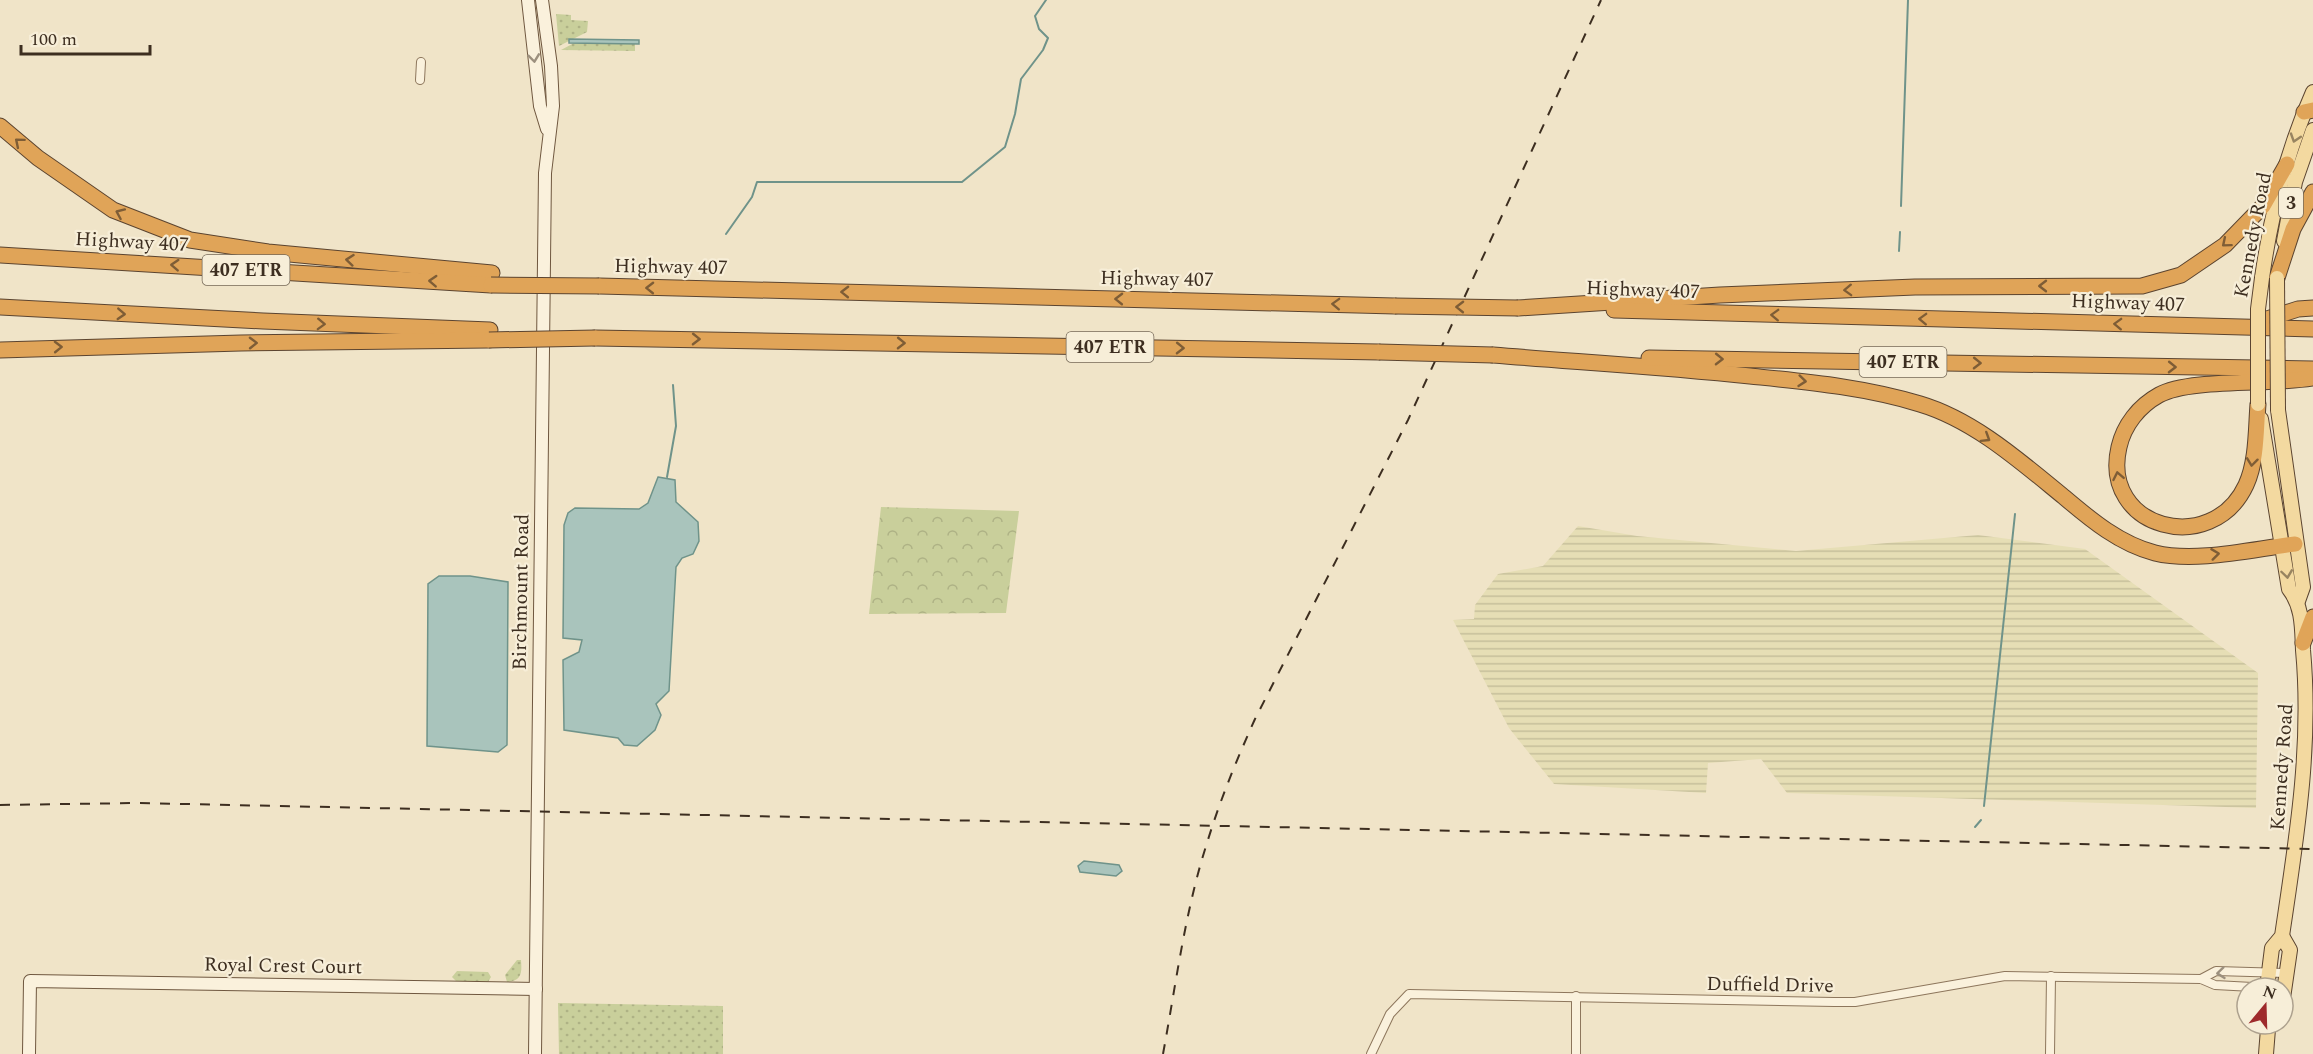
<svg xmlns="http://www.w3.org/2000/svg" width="2313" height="1054" viewBox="0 0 2313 1054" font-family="Spectral,serif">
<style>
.farmland{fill:url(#farmland-rules)}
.grass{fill:url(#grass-dots)}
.forest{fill:url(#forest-crowns)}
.water{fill:#a9c4bc;stroke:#6f938a;stroke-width:1.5}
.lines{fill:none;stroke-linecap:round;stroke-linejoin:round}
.stream{stroke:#6f938a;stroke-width:2}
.street-casing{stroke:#8d765c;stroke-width:10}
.secondary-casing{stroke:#6f573f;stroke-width:14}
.primary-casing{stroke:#5b4430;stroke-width:16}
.highway-casing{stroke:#5b4430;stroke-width:17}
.street{stroke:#faf1dc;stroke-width:8}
.secondary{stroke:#faf1dc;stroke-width:12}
.primary{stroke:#f3d9a0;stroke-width:14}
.highway{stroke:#e0a458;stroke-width:15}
.rail{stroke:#3d2e20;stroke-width:2;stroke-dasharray:10 10;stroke-linecap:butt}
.primary-bridge-casing{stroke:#5b4430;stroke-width:16;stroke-linecap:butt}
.highway-bridge-casing{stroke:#5b4430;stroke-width:17;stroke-linecap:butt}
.primary-bridge{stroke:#f3d9a0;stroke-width:14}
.highway-bridge{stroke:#e0a458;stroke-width:15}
.oneway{stroke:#9c907e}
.oneway2{stroke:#988460}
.oneway3{stroke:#7e5d36}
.labels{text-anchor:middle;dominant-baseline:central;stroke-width:4.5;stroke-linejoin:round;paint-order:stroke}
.shield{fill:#f7eed8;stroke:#756857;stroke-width:1.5}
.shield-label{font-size:18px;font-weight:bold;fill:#3d2e20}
.street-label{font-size:20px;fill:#3d2e20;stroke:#f7eed8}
</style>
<defs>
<pattern id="farmland-rules" width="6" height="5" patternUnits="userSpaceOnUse" patternTransform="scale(1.5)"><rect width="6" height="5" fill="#e6deb5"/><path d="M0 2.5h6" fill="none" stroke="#c6bf9b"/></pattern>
<pattern id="grass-dots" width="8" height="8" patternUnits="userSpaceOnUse" patternTransform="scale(1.5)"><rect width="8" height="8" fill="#c9cf9b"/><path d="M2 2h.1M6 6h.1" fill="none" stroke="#aeb285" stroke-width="1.8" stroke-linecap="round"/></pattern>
<pattern id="forest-crowns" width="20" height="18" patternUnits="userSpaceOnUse" patternTransform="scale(1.5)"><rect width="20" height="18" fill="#c9cf9b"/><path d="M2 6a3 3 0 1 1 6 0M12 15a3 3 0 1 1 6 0" fill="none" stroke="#aeb285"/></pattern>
</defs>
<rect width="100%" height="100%" fill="#f0e4c8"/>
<!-- farmland -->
<path class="farmland" d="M1578 526 1637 536 1796 551 1978 535 2085 549 2258 673 2256 808 1787 793 1761 759 1708 763 1706 793 1554 784 1509 728 1453 620 1474 619 1475 605 1498 574 1543 566Z"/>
<!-- grass -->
<g class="grass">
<path d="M556 14 571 15V20L588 21 587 32 559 46Z"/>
<path d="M574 43 635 44V51L561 50Z"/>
<path d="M517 960H521C522 972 522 981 507 982L505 975Z"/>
<path d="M457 971 488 972 491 977 488 982H457L452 977Z"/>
<path d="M558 1003 723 1006V1054H559Z"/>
</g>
<!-- forest -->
<path class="forest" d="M881 507 1019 511 1006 613 869 614Z"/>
<!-- water -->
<g class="water">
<path d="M569 39 639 40V44L569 43Z"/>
<path d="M658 477 675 480 676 502 698 522 699 541 693 554 682 558 676 567 669 691 656 704 661 715 655 730 637 746 624 745 618 738 564 730 563 660 579 652 582 640 563 638 564 525 568 513 575 508 639 509 648 503Z"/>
<path d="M439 576H470L508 582 507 745 498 752 427 746 428 584Z"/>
<path d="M1084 861 1119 865 1122 871 1116 876 1080 872 1078 866Z"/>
</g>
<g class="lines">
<!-- stream -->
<g class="stream">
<path d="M1901 206 1908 0"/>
<path d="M726 234 752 197 757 182H962L1005 147 1015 114 1021 79 1043 50 1048 38 1039 29 1035 16 1046 0"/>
<path d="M1899 251 1900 232"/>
<path d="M667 477 676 426 673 385"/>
<path d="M1984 806 2015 514"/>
<path d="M1975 827 1981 820"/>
</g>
<defs>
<g id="street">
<path d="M420 80 421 62"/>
<path d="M2201 979 2216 971 2285 973"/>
<path d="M1371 1054 1390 1014 1409 994 1834 1002H1855L2005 976 2201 979 2215 985 2271 988"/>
<path d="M1576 1054V996"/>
<path d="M2050 1054 2051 976"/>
</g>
<g id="secondary">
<path d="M528 0 540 106 547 129"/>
<path d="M29 1054 30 981 536 989"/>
<path d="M535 1054 545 173 553 106 551 66 542 0"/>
</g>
<g id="primary">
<path d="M2284 241 2295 182 2313 130"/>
<path d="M2262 278C2271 214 2287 150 2313 92"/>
<path d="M2278 410 2303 587 2298 601"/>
<path d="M2261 419 2289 589C2303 607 2302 629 2303 650 2312 747 2296 841 2282 936L2272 948 2267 988"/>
<path d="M2282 936 2290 950 2283 998"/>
<path d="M2265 1024 2268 1029 2266 1054"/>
</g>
<g id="highway">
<path d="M2304 112 2313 110"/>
<path d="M0 126 38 158 113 210 190 240 268 252 492 273"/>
<path d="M0 255 491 285"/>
<path d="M2277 278 2293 229 2313 192"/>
<path d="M599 286 1395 306"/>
<path d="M0 307 263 321 490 330"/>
<path d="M1518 308 1720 295 1915 287 2142 286 2181 275 2225 245 2263 206 2287 164"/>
<path d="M1614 310 2313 329"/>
<path d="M2267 319 2298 309 2313 308"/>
<path d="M595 338 1379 352"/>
<path d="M0 350 241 343 489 340"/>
<path d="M1493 355C1579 362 1665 367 1750 376 1808 382 1864 387 1920 404 1974 420 2021 462 2064 497 2091 520 2120 544 2155 553 2196 563 2253 549 2295 544"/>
<path d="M1649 358 2313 369"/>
<path d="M2258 404C2256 430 2257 461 2246 485 2212 558 2100 529 2119 447 2124 425 2139 406 2159 395 2189 378 2274 385 2313 378"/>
<path d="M2303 643 2313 617"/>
</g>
</defs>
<!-- street casing -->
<use href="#street" class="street-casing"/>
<!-- secondary casing -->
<use href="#secondary" class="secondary-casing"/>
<!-- primary casing -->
<use href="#primary" class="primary-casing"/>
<!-- highway casing -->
<use href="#highway" class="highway-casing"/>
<!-- street -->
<use href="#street" class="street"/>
<!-- secondary -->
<use href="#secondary" class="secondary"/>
<!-- primary -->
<use href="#primary" class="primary"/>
<!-- highway -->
<use href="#highway" class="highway"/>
<!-- rail -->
<g class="rail">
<path d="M0 805 137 803 2313 849"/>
<path d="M1163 1054C1176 984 1185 911 1207 843 1220 800 1237 759 1255 719L1408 420 1601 0"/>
</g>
<defs>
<g id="primary-bridge">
<path d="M2277 278 2278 410"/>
<path d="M2258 404V309L2262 278"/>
</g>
<g id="highway-bridge">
<path d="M491 285 599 286"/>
<path d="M1395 306 1518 308"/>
<path d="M489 340 595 338"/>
<path d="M1379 352 1493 355"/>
</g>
</defs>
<!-- primary-bridge casing -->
<use href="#primary-bridge" class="primary-bridge-casing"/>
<!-- highway-bridge casing -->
<use href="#highway-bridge" class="highway-bridge-casing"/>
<!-- primary-bridge -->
<use href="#primary-bridge" class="primary-bridge"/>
<!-- highway-bridge -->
<use href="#highway-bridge" class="highway-bridge"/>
</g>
<!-- one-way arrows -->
<defs><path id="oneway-chevron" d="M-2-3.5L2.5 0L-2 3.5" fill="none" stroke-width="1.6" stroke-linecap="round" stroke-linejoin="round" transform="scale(1.5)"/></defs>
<g class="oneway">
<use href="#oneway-chevron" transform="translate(534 58) rotate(83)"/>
<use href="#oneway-chevron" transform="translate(2221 973) rotate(174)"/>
</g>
<g class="oneway2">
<use href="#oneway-chevron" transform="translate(2295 138) rotate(108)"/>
<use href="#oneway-chevron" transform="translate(2287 574) rotate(82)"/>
</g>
<g class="oneway3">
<use href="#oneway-chevron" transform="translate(19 142) rotate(-140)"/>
<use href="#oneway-chevron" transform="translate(120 213) rotate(-156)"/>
<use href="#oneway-chevron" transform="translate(2226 243) rotate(140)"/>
<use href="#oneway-chevron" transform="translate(350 260) rotate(-174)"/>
<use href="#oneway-chevron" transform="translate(175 265) rotate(-177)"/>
<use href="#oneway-chevron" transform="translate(433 281) rotate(-177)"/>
<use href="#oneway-chevron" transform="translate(2043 286) rotate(180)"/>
<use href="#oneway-chevron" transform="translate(650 288) rotate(-179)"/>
<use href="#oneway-chevron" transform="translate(1848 290) rotate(178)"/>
<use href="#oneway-chevron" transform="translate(845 292) rotate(-179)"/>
<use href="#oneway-chevron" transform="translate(1119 299) rotate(-179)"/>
<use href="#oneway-chevron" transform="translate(1336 304) rotate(-178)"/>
<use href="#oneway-chevron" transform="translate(1460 307) rotate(-179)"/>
<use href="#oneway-chevron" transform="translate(121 314) rotate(3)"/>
<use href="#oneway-chevron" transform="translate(1775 315) rotate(-178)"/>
<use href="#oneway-chevron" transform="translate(1923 319) rotate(-178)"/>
<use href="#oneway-chevron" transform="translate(321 324) rotate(2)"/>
<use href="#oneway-chevron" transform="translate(2118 324) rotate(-178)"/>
<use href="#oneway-chevron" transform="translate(696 339) rotate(1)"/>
<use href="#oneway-chevron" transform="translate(253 343) rotate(-1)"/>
<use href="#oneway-chevron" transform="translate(901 343) rotate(1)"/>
<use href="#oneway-chevron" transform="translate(58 347) rotate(-1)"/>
<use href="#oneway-chevron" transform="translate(1180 348) rotate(1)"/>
<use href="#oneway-chevron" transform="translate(1719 359) rotate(1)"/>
<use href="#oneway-chevron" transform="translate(1977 363) rotate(1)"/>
<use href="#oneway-chevron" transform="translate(2172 367) rotate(1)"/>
<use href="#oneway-chevron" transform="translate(1802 381) rotate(6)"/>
<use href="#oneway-chevron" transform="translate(1986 438) rotate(32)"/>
<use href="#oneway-chevron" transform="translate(2252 462) rotate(97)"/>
<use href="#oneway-chevron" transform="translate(2118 476) rotate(-101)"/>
<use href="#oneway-chevron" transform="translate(2215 554) rotate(-7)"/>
</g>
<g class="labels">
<!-- shield labels -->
<g class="shield">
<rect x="2279" y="188" width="24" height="30" rx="4.5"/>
<rect x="202.5" y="255" width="87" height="30" rx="4.5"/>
<rect x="1066.5" y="332" width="87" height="30" rx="4.5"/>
<rect x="1859.5" y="347" width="87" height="30" rx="4.5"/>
</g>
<g class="shield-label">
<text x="2291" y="203">3</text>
<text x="246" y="270">407 ETR</text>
<text x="1110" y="347">407 ETR</text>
<text x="1903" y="362">407 ETR</text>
</g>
<!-- street labels -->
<g class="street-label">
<text transform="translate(2253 235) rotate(-79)">Kennedy Road</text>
<text transform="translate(132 242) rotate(3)">Highway 407</text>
<text transform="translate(671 267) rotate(1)">Highway 407</text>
<text transform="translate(1157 279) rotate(1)">Highway 407</text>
<text transform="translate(1643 290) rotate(2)">Highway 407</text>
<text transform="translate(2128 303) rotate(2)">Highway 407</text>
<text transform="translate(521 592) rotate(-89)">Birchmount Road</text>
<text transform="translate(2282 767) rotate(-86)">Kennedy Road</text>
<text transform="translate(283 966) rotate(1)">Royal Crest Court</text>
<text transform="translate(1770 985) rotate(1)">Duffield Drive</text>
</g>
</g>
<!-- north arrow -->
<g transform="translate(2265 1006) rotate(19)"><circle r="28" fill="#f7eed8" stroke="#ada18e" stroke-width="1.5"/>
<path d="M0-4.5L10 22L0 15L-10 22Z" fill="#9e2a2b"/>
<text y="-9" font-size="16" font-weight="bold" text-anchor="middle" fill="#3d2e20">N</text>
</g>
<!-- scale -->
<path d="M21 45v9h129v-9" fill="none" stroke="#3d2e20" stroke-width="3"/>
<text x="30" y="45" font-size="18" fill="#3d2e20" stroke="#f7eed8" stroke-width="4.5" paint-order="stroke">100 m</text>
</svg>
